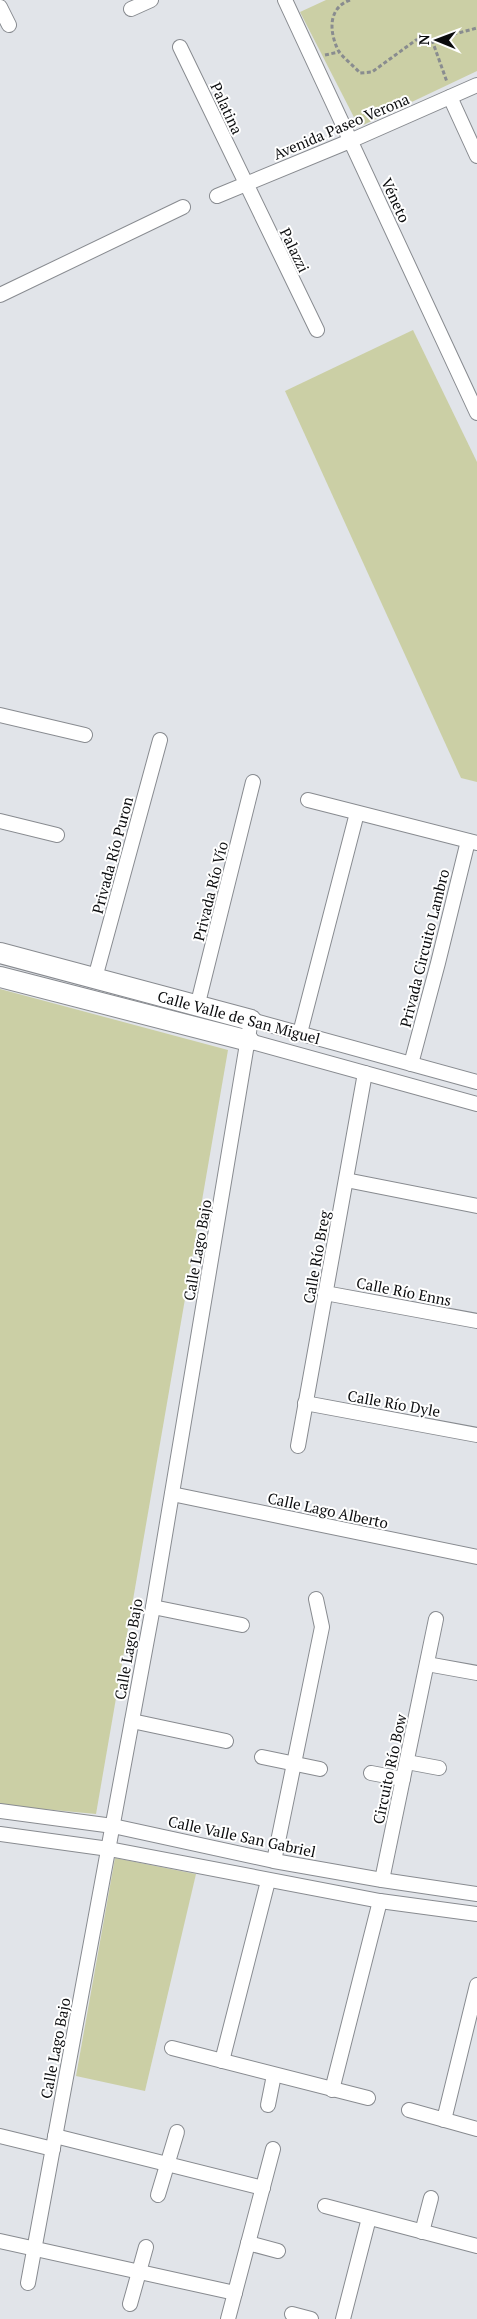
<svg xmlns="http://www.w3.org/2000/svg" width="477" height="2319" viewBox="0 0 477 2319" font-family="'PT Serif',serif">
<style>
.green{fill:#cbcfa5}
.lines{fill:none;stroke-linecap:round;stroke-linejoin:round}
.street-casing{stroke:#888b90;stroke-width:16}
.secondary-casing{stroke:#888b90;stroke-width:22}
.path{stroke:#898c8f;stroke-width:3;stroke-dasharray:4 2.5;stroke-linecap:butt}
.street{stroke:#fff;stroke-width:14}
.secondary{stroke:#fff;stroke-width:20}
.labels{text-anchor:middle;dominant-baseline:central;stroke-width:4;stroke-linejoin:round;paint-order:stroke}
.street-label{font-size:15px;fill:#0b0c0e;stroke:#fff}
</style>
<rect width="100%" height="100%" fill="#e1e4e9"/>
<!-- green -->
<g class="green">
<path d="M326 0H477V71L359 127 300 12Z"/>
<path d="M413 330 477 462V782L461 778 285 391Z"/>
<path d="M0 989 228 1050 96 1814 0 1805Z"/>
<path d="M115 1858 196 1874 145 2091 76 2076Z"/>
</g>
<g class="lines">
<defs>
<g id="street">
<path d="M285 0 477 413"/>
<path d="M0 7 9 25"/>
<path d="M131 9 151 0"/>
<path d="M180 47 317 330"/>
<path d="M450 97 477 156"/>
<path d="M217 196 350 141 477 85"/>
<path d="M0 295 183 207"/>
<path d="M0 715 85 735"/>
<path d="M308 800 477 843"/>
<path d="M0 821 57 835"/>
<path d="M95 978 160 740"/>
<path d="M197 1007 253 782"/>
<path d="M300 1033 357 813"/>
<path d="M249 1041 477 1104"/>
<path d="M411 1064 438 963 468 841"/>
<path d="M346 1180 477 1206"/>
<path d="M325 1293 477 1321"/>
<path d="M305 1403 477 1435"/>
<path d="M298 1446 365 1073"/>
<path d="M172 1494 477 1557"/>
<path d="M153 1607 242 1625"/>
<path d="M427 1664 477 1673"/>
<path d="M132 1721 226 1741"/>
<path d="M262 1757 320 1769"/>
<path d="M407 1762 439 1768"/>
<path d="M371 1773 403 1779"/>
<path d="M0 1811 113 1826 274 1861 382 1880 477 1894"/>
<path d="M0 1834 109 1849 380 1901 477 1914"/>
<path d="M274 1861 322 1627 316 1599"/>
<path d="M382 1880 436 1619"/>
<path d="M172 2048 368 2098"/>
<path d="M222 2061 268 1881"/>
<path d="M332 2090 380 1901"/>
<path d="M268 2105 274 2075"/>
<path d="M409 2110 477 2129"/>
<path d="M444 2120 477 1985"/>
<path d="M0 2136 53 2149"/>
<path d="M55 2136 263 2188"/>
<path d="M158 2195 177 2132"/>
<path d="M325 2206 477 2246"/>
<path d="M422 2232 431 2198"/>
<path d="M0 2241 235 2293"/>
<path d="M248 2243 278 2251"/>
<path d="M28 2283 153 1607 251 1020 477 1082"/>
<path d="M130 2304 146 2247"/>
<path d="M292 2314 311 2319"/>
<path d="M228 2319 273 2149"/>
<path d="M343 2319 369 2218"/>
</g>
<g id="secondary">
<path d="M0 953 251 1020"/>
<path d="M0 977 249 1041"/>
</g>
</defs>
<!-- street casing -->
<use href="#street" class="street-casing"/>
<!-- secondary casing -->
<use href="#secondary" class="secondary-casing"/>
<!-- path -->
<g class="path">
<path d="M350 0C328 8 329 31 338 50 343 58 354 66 360 73L372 72 416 40H432L477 28"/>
<path d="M432 40 447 82"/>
<path d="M325 55 339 52"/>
</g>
<!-- street -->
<use href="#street" class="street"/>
<!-- secondary -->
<use href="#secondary" class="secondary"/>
</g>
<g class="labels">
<!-- street labels -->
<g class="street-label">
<text transform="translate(227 108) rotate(65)">Palatina</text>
<text transform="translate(341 126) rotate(-23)">Avenida Paseo Verona</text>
<text transform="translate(396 200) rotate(65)">Véneto</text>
<text transform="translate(295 250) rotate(64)">Palazzi</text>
<text transform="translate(112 855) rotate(-75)">Privada Río Puron</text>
<text transform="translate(210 891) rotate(-76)">Privada Río Vío</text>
<text transform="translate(424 948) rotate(-76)">Privada Circuito Lambro</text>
<text transform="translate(239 1017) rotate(15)">Calle Valle de San Miguel</text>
<text transform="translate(197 1250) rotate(-80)">Calle Lago Bajo</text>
<text transform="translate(316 1257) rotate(-80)">Calle Río Breg</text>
<text transform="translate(404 1291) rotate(11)">Calle Río Enns</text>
<text transform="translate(394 1403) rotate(10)">Calle Río Dyle</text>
<text transform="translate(328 1510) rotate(12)">Calle Lago Alberto</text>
<text transform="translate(128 1649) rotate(-80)">Calle Lago Bajo</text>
<text transform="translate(389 1769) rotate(-78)">Circuito Río Bow</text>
<text transform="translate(242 1836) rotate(12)">Calle Valle San Gabriel</text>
<text transform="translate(55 2048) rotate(-79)">Calle Lago Bajo</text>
</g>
</g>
<!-- north arrow -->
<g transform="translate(437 40) rotate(271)" stroke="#ffffff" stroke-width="4" paint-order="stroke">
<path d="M0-4L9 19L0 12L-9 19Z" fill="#0b0c0e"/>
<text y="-8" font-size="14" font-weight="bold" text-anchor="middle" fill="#0b0c0e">N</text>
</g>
</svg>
